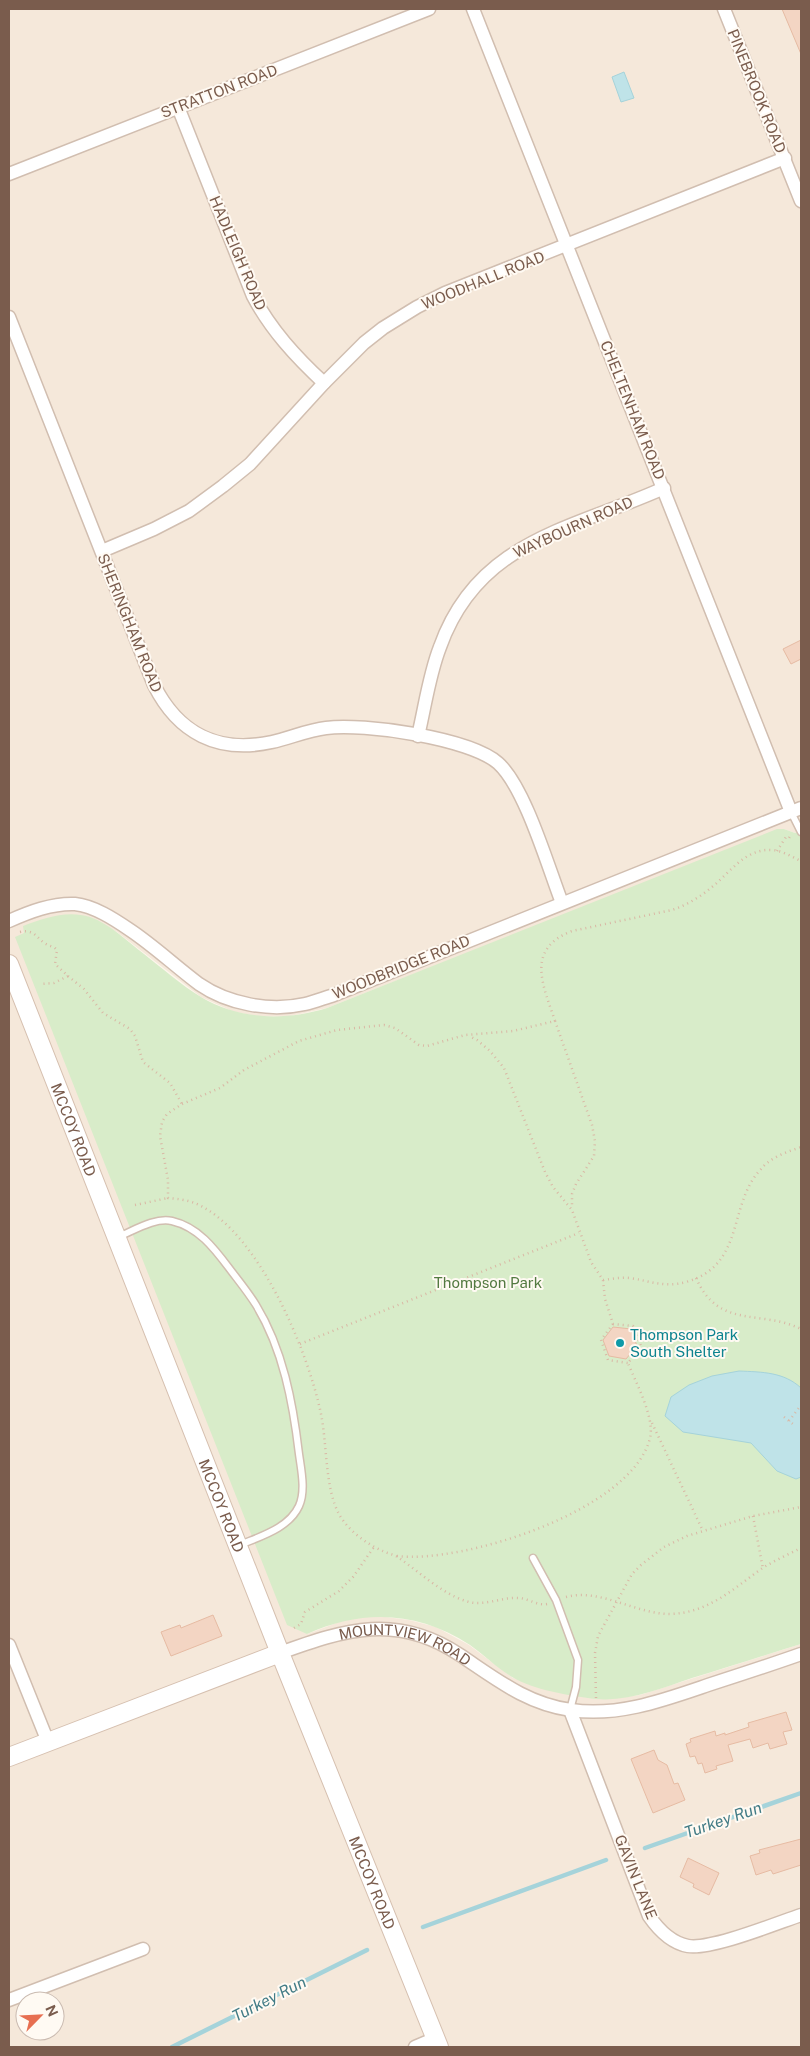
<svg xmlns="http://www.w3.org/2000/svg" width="810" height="2056" viewBox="0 0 810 2056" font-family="'Public Sans',sans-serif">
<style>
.residential{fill:#f5e8da;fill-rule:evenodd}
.green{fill:#d8ecc9}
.water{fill:#bfe3e8;stroke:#a5d3da}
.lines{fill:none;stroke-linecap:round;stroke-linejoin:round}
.stream{stroke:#a5d3da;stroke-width:4.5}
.building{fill:#f3d5c3;stroke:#e6bba3}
.lane-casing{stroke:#d1beb0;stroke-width:9}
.street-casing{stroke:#d1beb0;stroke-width:15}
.secondary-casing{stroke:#d6c0b0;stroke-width:20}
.path{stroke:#d9b8a5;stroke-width:2.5;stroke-dasharray:1 4;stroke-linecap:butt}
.lane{stroke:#fff;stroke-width:6}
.street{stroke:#fff;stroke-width:12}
.secondary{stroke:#fff;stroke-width:18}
.culture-dot{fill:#0f9aa8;stroke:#fffaf3;stroke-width:2}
.labels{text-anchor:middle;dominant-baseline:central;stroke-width:4;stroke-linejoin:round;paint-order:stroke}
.street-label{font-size:15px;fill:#7a5c4d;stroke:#fffaf3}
.park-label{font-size:15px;fill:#537a41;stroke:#fffaf3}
.culture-label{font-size:15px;fill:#0d838f;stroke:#fffaf3;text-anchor:start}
.water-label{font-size:16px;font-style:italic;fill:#437c86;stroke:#fffaf3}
</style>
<rect width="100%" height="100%" fill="#fdf6ec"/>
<!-- residential -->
<path class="residential" d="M9 9H801V831L795 833 784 829 327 1008 286 1017 258 1016 234 1012 201 997 117 932 89 917 307 1634 339 1622 361 1617 378 1616 409 1620 436 1627 469 1645 513 1678 625 1697 640 1695 801 1644V2047H9ZM25 2001H55V2031H25Z"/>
<!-- green -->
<path class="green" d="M777 829H784L795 833 801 831V1644C765 1655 729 1667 692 1678 662 1688 629 1702 596 1699 572 1696 533 1690 512 1677 497 1668 484 1655 470 1645 417 1611 363 1609 307 1634L287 1625 15 937 24 933 23 926C44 918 67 910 90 917 110 924 127 941 144 954 162 968 181 985 201 997 240 1020 285 1021 327 1008Z"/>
<!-- water -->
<g class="water">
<path d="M624 72 634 98 621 102 612 77Z"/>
<path d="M739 1371C762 1372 784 1372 801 1388V1477L796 1479 777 1471 751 1443 683 1432 665 1416 671 1397 689 1385 712 1376Z"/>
</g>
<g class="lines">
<!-- stream -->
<g class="stream">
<path d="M645 1848 801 1793"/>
<path d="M423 1927 606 1860"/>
<path d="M172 2047 367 1950"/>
</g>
</g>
<!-- building -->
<g class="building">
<path d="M782 9H801V54Z"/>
<path d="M801 640V659L791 664 783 649Z"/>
<path d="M613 1327 631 1329 637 1346 626 1359 609 1356 603 1340Z"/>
<path d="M213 1615 222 1636 171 1656 161 1632 180 1625 181 1628Z"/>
<path d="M786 1712 792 1730 783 1732 787 1744 770 1749 768 1743 753 1748 750 1739 728 1745 733 1761 716 1766 717 1769 705 1773 702 1763 698 1764 695 1756 690 1757 686 1744 691 1742 690 1739 715 1731 716 1736 725 1733V1735L749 1727 748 1723Z"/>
<path d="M654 1750 658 1760 667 1765 674 1784 678 1783 685 1800 653 1813 631 1759Z"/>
<path d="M801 1839V1865L773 1874 771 1870 756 1875 750 1856 760 1853 759 1850Z"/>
<path d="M688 1858 719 1873 709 1895 693 1887 694 1884 680 1877Z"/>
</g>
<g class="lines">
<defs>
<g id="lane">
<path d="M791 812 801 832"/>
<path d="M118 1237C133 1231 155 1217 172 1221 198 1227 214 1248 229 1268 238 1280 248 1292 256 1305 283 1349 293 1403 299 1454 301 1469 306 1491 299 1506 289 1528 261 1536 240 1545"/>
<path d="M533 1558 556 1600 578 1660 576 1687 570 1710"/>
</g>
<g id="street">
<path d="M473 9 791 812"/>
<path d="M724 9 801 201"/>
<path d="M178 107 253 296C271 330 296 357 324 383"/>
<path d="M9 174 429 9"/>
<path d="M9 317 154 685C178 733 218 754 272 742 290 738 308 730 326 728 364 723 469 738 498 763 525 787 548 867 562 903"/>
<path d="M102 551 154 529 189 511 223 486 250 464 324 383 364 343 383 328 417 307 445 293 785 158"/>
<path d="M418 736C425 707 429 675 440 647 478 540 573 529 664 488"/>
<path d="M9 921C29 912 52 903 75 904 94 906 114 919 130 930 154 946 175 966 199 984 228 1004 270 1012 305 1004 314 1002 324 998 334 995L801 808"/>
<path d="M9 1645 48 1742"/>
<path id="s1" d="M280 1653C346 1629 397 1613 460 1655 496 1679 527 1704 571 1710 618 1717 664 1700 708 1685 739 1675 770 1665 801 1654"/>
<path d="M570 1710 649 1916C658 1929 672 1943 688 1946 711 1950 777 1923 801 1915"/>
<path d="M9 2000 143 1949"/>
<path d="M415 2047 436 2038"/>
</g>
<g id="secondary">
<path id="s2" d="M9 964 280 1653 439 2047"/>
<path d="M9 1757 280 1653"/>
</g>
</defs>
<!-- lane casing -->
<use href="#lane" class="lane-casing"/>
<!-- street casing -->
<use href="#street" class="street-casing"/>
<!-- secondary casing -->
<use href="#secondary" class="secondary-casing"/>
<!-- path -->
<g class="path">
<path d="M777 851 786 837 789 838 791 835"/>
<path d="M20 932C38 928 36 943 54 947L57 950 55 964 68 976 54 983 41 984"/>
<path d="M68 976 84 989 103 1013 130 1029 135 1036 143 1062 170 1083 182 1104"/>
<path d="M555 1021 592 1125 595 1141 594 1156 576 1184 572 1194V1208"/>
<path d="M135 1205 168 1198"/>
<path d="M696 1278C719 1330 760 1309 801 1329"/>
<path d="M603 1280C612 1279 621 1277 630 1278 650 1281 665 1288 686 1282 746 1265 727 1205 761 1169 771 1157 787 1152 801 1147"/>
<path d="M613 1324 601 1340 608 1360 628 1363"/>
<path d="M300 1344 579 1233"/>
<path d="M784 1417 793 1424"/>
<path d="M789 1421 801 1405"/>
<path d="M652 1423 703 1531"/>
<path d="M753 1516 763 1569"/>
<path d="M397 1556C462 1564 632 1511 650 1438 655 1418 636 1383 628 1363L641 1346 633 1326 613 1324 605 1299 603 1280 591 1262 572 1210 553 1187 545 1172 504 1068 490 1051 477 1040 469 1036"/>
<path d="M566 1597C601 1588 635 1614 670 1614 709 1613 734 1588 764 1567 776 1560 789 1554 801 1548"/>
<path d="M547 1604C537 1606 528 1598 518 1598 502 1597 485 1606 469 1602 443 1595 421 1573 399 1558 395 1555 390 1554 385 1552 368 1545 348 1531 339 1514 325 1489 327 1443 321 1414 308 1351 260 1236 201 1206 190 1200 179 1199 168 1198V1180L160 1136 162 1122 167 1114 182 1104 220 1088 244 1070 299 1041 337 1030 384 1025 395 1028 419 1045 427 1046 465 1035 513 1031 555 1021C543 985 525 949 572 931L672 910C687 905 700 897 712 887 731 872 745 848 773 850 783 851 792 857 801 861"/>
<path d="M294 1628 301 1624 305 1612 339 1591 353 1577 374 1547"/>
<path d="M596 1698 595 1653 598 1636 632 1574 641 1565 664 1547 687 1536 753 1516 801 1507"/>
</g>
<!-- lane -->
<use href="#lane" class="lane"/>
<!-- street -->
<use href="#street" class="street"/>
<!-- secondary -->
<use href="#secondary" class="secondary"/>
</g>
<!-- markers -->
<circle class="culture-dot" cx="620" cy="1343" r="5"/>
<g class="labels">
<!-- street labels -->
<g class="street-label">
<text transform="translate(219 91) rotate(-21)">STRATTON ROAD</text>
<text transform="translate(757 91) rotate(68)">PINEBROOK ROAD</text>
<text transform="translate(238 253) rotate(67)">HADLEIGH ROAD</text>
<text transform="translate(483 280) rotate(-22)">WOODHALL ROAD</text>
<text transform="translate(633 410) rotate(68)">CHELTENHAM ROAD</text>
<text transform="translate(573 527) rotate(-24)">WAYBOURN ROAD</text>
<text transform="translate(130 623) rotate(68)">SHERINGHAM ROAD</text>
<text transform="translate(401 967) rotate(-22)">WOODBRIDGE ROAD</text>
<text stroke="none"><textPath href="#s2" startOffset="178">MCCOY ROAD</textPath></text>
<text stroke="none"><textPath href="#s2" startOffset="582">MCCOY ROAD</textPath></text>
<text stroke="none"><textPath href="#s1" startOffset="131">MOUNTVIEW ROAD</textPath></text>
<text transform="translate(636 1877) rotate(68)">GAVIN LANE</text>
<text stroke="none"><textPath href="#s2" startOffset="988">MCCOY ROAD</textPath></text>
</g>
<!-- park labels -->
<g class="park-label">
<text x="488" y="1282">Thompson Park</text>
</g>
<!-- culture labels -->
<g class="culture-label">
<text x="630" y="1334">Thompson Park<tspan x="630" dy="17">South Shelter</tspan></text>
</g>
<!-- water labels -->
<g class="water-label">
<text transform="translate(723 1820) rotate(-19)">Turkey Run</text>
<text transform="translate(269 1999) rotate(-27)">Turkey Run</text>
</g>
</g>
<!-- border -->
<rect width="810" height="2056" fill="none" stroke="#7a5c4d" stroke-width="20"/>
<!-- north arrow -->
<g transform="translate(40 2016) rotate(66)"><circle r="24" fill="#fffaf3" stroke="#cabbb1"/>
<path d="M0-4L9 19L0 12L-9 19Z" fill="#e76f51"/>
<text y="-8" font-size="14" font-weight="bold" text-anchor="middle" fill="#7a5c4d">N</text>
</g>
</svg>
